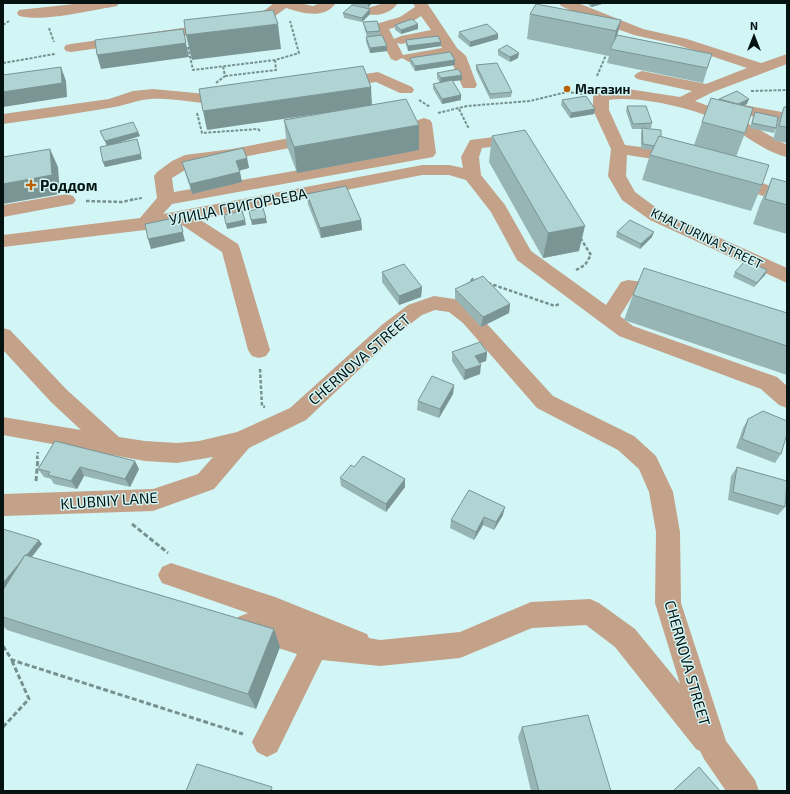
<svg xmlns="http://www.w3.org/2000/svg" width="790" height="794" viewBox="0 0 790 794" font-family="'Exo 2',sans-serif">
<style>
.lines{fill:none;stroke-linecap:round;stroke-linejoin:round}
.path-far2{stroke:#779191;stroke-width:2;stroke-dasharray:3 1.5;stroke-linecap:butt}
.path-far1{stroke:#779191;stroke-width:2.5;stroke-dasharray:3.5 2;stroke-linecap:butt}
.path{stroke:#779191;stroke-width:3;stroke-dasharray:5 2.5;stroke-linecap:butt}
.minor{fill:#c4a189;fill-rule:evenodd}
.wall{fill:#97b5b5}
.shaded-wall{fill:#7b9494}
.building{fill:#b0d3d3;stroke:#7b9494}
.poi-dot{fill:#ba6000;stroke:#d1f6f5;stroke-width:1.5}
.labels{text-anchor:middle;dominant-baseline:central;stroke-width:3;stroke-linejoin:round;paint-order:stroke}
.far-poi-label{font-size:13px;font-weight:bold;fill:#051212;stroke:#d1f6f5;text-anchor:start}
.far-street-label{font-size:13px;fill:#051212;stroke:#d1f6f5}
.poi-label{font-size:15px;font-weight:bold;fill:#051212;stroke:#d1f6f5;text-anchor:start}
.street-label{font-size:15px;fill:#051212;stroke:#d1f6f5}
</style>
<rect width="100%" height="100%" fill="#d1f6f5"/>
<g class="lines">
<!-- path-far2 -->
<g class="path-far2">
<path d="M3 25 9 21"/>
<path d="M49 28 54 42"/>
<path d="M188 47 193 70 275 60 299 53 290 21"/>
<path d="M3 63 55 54"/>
<path d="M225 76 276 70 275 60"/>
<path d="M597 76 606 55"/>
<path d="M216 83 225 76 223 66"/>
<path d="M751 91 787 90"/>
<path d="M419 100 430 107"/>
<path d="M459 109 469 129"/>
<path d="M197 113 202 133 258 129 261 132"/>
<path d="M438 113 467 106 530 101 567 92 583 94"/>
<path d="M130 200 142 198"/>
</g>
<!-- path-far1 -->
<g class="path-far1">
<path d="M86 201 122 202 135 199"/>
<path d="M576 270 585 265 591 255 581 239"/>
<path d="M488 283 555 306 559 304"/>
<path d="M467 285 473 279 477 280"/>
<path d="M260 369 262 406 265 407"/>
<path d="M37 459 38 452"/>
</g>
<!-- path -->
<g class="path">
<path d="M36 481 38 458"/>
<path d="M132 524 168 553"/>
<path d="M3 646 12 660 243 734"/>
<path d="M3 727 29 699 12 661"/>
</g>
<!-- minor -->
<g class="minor">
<path d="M83 3H119L117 6 112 7C87 11 43 22 19 16L17 13 19 10Z"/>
<path d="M274 3H299L313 6 320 3H336C324 20 302 13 286 8L275 16 241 28 71 52 66 51 64 48 66 45 71 44 238 20 265 10Z"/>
<path d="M384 3H398C392 12 379 17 368 14L366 11 368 8Z"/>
<path d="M413 3H427L457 48 466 56 477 85 475 88H463L449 56 409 62 402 58 396 61 391 59 374 27 376 24 400 17 415 7ZM421 16 431 30 401 36 394 39 389 29 410 23ZM436 38 442 48 403 55 397 43 401 44Z"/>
<path d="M559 3H578L643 29 687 39 761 63 787 54V64L713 92 695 101 725 112 744 105 787 113V123L745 115 738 118 787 145V157C762 151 742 132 720 121 693 108 638 95 609 100V110L625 145 649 148 685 158 688 162 685 166 679 167 647 158 627 155 626 176 635 192 662 212 787 268V283L650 220 622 200 608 176 611 149 593 110V97L595 94 622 88 680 97 692 91 637 79 634 76 637 73 642 71 706 84 747 68 678 45 634 35 592 20 561 6Z"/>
<path d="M378 72 412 87 414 90 412 93H400L376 82 339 88 333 86 331 83 333 80 339 78Z"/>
<path d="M153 89 206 94 237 95 239 98 237 101C208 108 180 97 151 99 136 100 124 106 109 108 74 114 38 119 3 124V114L109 99 133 91Z"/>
<path d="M424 118 430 120 432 123 436 153 433 157 172 204 163 214 422 165H449L463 168 461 157 470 140 494 137 500 138 502 142 500 146 482 148 479 157 481 175 505 205 531 251 606 305 621 282 628 280 672 286 675 291 672 296 665 298 633 295 620 316 633 326 777 377 787 386V408L779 405 761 389 619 336 517 260 491 212 466 180 449 175H422L199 219 238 244 240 249 270 350 266 356 259 358 252 356 248 350 222 252 179 223 145 230 3 247V235L140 218 157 198 154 176 157 172 172 161 185 155 232 149 316 133 322 134 324 138 322 142 316 143 232 159 195 164 172 178 174 192 418 149 416 123 418 120Z"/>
<path d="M733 171 787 193V206L727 181 724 177 727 173Z"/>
<path d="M67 194 73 196 76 200 73 204 3 217V205Z"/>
<path d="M434 296 461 300 477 313 553 396 634 436 656 456 673 492 680 532 681 603 726 741 755 780 759 791H726L704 759 700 751 696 749 615 647 586 625 532 628 460 658 380 666 322 660 277 752 267 757 257 752 252 742 297 654 238 635 234 626 238 617 248 613 162 583 158 575 162 567 171 563 275 597 367 634 369 638 380 640 460 632 531 602 590 599 599 603 635 629 680 684 655 603 656 532 649 492 639 469 618 450 537 408 463 323 449 312 435 310 422 315 397 334 306 420 249 448 214 489 153 511 3 516V494L153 489 198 474 213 457 177 463 145 461 3 435V417L81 430 51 402 3 350V328L10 330 67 390 119 437 145 441 177 443 199 441 237 432 290 408 383 324 408 305Z"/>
</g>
</g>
<!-- wall -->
<g class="wall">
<path d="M350 3H372L368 8 350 4Z"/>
<path d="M587 3H603L602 4 591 7Z"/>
<path d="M343 13 370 14 362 22 344 18Z"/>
<path d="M530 14 621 20 617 35 712 54 703 83 607 63 609 56 527 39Z"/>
<path d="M363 22 380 31V35L387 46V51L370 53 366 42V37H367L364 27Z"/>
<path d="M395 25 418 29 401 34 395 30Z"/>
<path d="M459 32 498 34V39L470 47 458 37Z"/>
<path d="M406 40 441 42V46L408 51 406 45Z"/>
<path d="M498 50 518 58 510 62 498 55Z"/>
<path d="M410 58 455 60V65L415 71 410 63Z"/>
<path d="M476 65 512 92 511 97 490 99 476 70Z"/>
<path d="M437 73 462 80 453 81 461 95V100L442 104 433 89V84L440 83 437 78Z"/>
<path d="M719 99 747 104 744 105 745 133 736 157 762 185 751 211 642 180 650 155 652 150 641 149V133L642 129H632L626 111 627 106 652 123 651 128H645L661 137 694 145 702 122Z"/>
<path d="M562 100 595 109 594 114 570 118 561 105Z"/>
<path d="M372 105 419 125V150L297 173 287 146 284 120 342 110 207 130Z"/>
<path d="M784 107H787V143L773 140 778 121Z"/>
<path d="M755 112 776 128 774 133 750 128 753 117Z"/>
<path d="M100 131 138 132 140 136 118 143 142 159 105 167 103 162 107 145 102 136Z"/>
<path d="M492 136 579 251 543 258 489 162Z"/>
<path d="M247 158 249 168 239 170 242 182 192 194 185 172 182 162Z"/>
<path d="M772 178 787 182V234L753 224 760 204Z"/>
<path d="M307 194 361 220 362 230 321 238 308 204Z"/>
<path d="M617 232 652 237 640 249 616 237Z"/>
<path d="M767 270 765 275 754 287 733 277 735 272Z"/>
<path d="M382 272 422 287 421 297 399 305 382 282Z"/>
<path d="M455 289 510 304 509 313 481 327 455 299Z"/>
<path d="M633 295 787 313V375L624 320Z"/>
<path d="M452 352H487L486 361 480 363V374L464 380 452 361Z"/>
<path d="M454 385 453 394 439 418 417 410 418 401Z"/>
<path d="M748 419 781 454 775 463 736 448 743 428Z"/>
<path d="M55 441 139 469 130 487 84 476 77 489 54 484 51 479 44 477 38 469Z"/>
<path d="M354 467 405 479V487L386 512 341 486 340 478Z"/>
<path d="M737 467 785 507 778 515 728 500 731 476Z"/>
<path d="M503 515 494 530 483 525 474 540 450 528 451 520Z"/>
<path d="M3 529 42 544 32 557 274 629 280 647 256 709 7 630 3 626Z"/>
<path d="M522 727 611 791H531L518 737Z"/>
<path d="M699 767 720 791H673L693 772Z"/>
</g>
<!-- shaded-wall -->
<g class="shaded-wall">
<path d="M368 3H372L368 8Z"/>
<path d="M592 3H603L602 4 591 7Z"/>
<path d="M370 9V14L362 22V18Z"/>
<path d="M621 20 615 45 612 49 616 31Z"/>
<path d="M278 24 281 49 192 60 186 35Z"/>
<path d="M418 24V29L401 34V30Z"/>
<path d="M183 29 189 57 101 69 97 55Z"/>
<path d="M498 34V39L470 47V42Z"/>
<path d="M441 42V46L408 51V46Z"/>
<path d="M387 46V51L370 53V48Z"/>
<path d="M519 53 518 58 510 62V57Z"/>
<path d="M455 60V65L415 71V66Z"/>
<path d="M61 67 66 81 67 97 3 107V92Z"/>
<path d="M462 75V80L440 83 441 78Z"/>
<path d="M371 87 372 106 207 130 203 111Z"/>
<path d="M461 95V100L442 104V99Z"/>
<path d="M749 99 747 104 729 112 731 107Z"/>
<path d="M595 109 594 114 570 118 571 113Z"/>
<path d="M419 125V150L297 173 294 147Z"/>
<path d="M138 132 140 136 107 146 105 141Z"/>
<path d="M137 139 142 159 105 167 103 162Z"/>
<path d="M50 149 58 167 60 194 3 204V184Z"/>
<path d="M247 158 249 168 238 171 236 161Z"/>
<path d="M240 172 242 182 192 194 190 184Z"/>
<path d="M179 217 185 241 151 249 148 239Z"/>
<path d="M266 218 267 223 252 225 251 220Z"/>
<path d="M245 220 246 225 227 229 226 224Z"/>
<path d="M361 220 362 230 321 238 320 228Z"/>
<path d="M585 226 579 251 543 258 548 233Z"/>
<path d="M654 232 652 237 640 249 641 244Z"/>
<path d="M767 270 765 275 754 287 757 283Z"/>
<path d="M422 287 421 297 399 305V296Z"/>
<path d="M510 304 509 313 481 327 483 317Z"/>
<path d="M487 352 486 361 474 365 475 356Z"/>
<path d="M481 365 480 374 464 380 465 370Z"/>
<path d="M454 385 453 394 439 418 440 409Z"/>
<path d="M135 461 139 469 130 487 125 479Z"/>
<path d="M80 467 84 476 77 489 71 481Z"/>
<path d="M405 479V487L386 512V504Z"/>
<path d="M505 507 503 515 494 530 496 522Z"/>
<path d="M484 517 483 525 474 540 476 532Z"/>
<path d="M39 540 42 544 3 591V583Z"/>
<path d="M274 629 280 647 256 709 248 694Z"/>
</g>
<!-- building -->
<g class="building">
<path d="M536 4 621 20 616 31 530 14Z"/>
<path d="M352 5 370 9 362 18 343 13Z"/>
<path d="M273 10 278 24 186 35 184 20Z"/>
<path d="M412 19 418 24 401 30 395 25Z"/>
<path d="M377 21 380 31 367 32 363 22Z"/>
<path d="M487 24 498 34 470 42 459 32Z"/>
<path d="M183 29 186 43 97 55 95 40Z"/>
<path d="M382 35 387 46 370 48 366 37Z"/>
<path d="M617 35 712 54 707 68 610 49Z"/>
<path d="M438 36 441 42 408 46 406 40Z"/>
<path d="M507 45 519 53 510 57 498 50Z"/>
<path d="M450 52 455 60 415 66 410 58Z"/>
<path d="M497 63 512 92 490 94 476 65Z"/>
<path d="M363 66 371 87 203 111 199 89Z"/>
<path d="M61 67 62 83 3 92V75Z"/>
<path d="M458 69 462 75 441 78 437 73Z"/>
<path d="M452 80 461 95 442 99 433 84Z"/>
<path d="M737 91 749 99 738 104 719 99Z"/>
<path d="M586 96 595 109 571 113 562 100Z"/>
<path d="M711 98 753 108 745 133 702 122Z"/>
<path d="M406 99 419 125 294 147 284 120Z"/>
<path d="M627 106H646L652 123 633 124Z"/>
<path d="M784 107H787V127L779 126Z"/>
<path d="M755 112 778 117 776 128 752 123Z"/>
<path d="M133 122 138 132 105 141 100 131Z"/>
<path d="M642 128 661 130V137L659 136 655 146 643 144Z"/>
<path d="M525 130 585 226 548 233 492 136Z"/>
<path d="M659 136 769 165 762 185 650 155Z"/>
<path d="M137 139 141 154 103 162 100 147Z"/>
<path d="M243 148 247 158 236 161 240 172 190 184 182 162Z"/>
<path d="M50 149 52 175 3 184V157Z"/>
<path d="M772 178 787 182V205L765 199Z"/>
<path d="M346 186 361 220 320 228 307 194Z"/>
<path d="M263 208 266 218 251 220 249 211Z"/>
<path d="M242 211 245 220 226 224 224 215Z"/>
<path d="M179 217 183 232 148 239 145 224Z"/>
<path d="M630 220 654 232 641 244 617 232Z"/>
<path d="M746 260 767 270 757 283 735 272Z"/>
<path d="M404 264 422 287 399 296 382 272Z"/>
<path d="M644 268 787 313V346L633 295Z"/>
<path d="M483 276 510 304 483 317 455 289Z"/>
<path d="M480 342 487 352 475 356 481 365 465 370 452 352Z"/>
<path d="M432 376 454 385 440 409 418 401Z"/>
<path d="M763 411 787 421V434L781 454 742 439 748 419Z"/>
<path d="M55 441 135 461 125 479 80 467 71 481 48 475 50 472 38 469Z"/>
<path d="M363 456 405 479 386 504 340 478 351 465 354 467Z"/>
<path d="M737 467 787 481 785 507 733 492Z"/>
<path d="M469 490 505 507 496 522 484 517 476 532 451 520Z"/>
<path d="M3 529 39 540 27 555H25L18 565 3 583Z"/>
<path d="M25 555 274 629 248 694 3 617V590Z"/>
<path d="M588 715 611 791H539L522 727Z"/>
<path d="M197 764 272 787 271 791H186Z"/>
<path d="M699 767 720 791H673Z"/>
</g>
<!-- markers -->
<g class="poi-dot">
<circle cx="567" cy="89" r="4"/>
<path d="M29 179h4v4h4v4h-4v4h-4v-4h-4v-4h4z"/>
</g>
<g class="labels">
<!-- far-poi labels -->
<g class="far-poi-label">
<text x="575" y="89">Магазин</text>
</g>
<!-- far-street labels -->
<g class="far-street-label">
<text transform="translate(707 238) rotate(26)">KHALTURINA STREET</text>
</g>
<!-- poi labels -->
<g class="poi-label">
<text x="40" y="185">Роддом</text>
</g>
<!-- street labels -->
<g class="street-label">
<text transform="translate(238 206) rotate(-11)">УЛИЦА ГРИГОРЬЕВА</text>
<text transform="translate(359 359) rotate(-41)">CHERNOVA STREET</text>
<text transform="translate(109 500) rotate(-4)">KLUBNIY LANE</text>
<text transform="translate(688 663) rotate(74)">CHERNOVA STREET</text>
</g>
</g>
<!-- border -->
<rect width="790" height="794" fill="none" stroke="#051212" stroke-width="8"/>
<!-- north arrow -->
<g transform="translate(754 36)" stroke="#d1f6f5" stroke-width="3" paint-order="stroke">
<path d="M0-3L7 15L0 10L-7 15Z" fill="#051212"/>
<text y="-6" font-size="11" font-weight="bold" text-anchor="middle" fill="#051212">N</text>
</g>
</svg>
